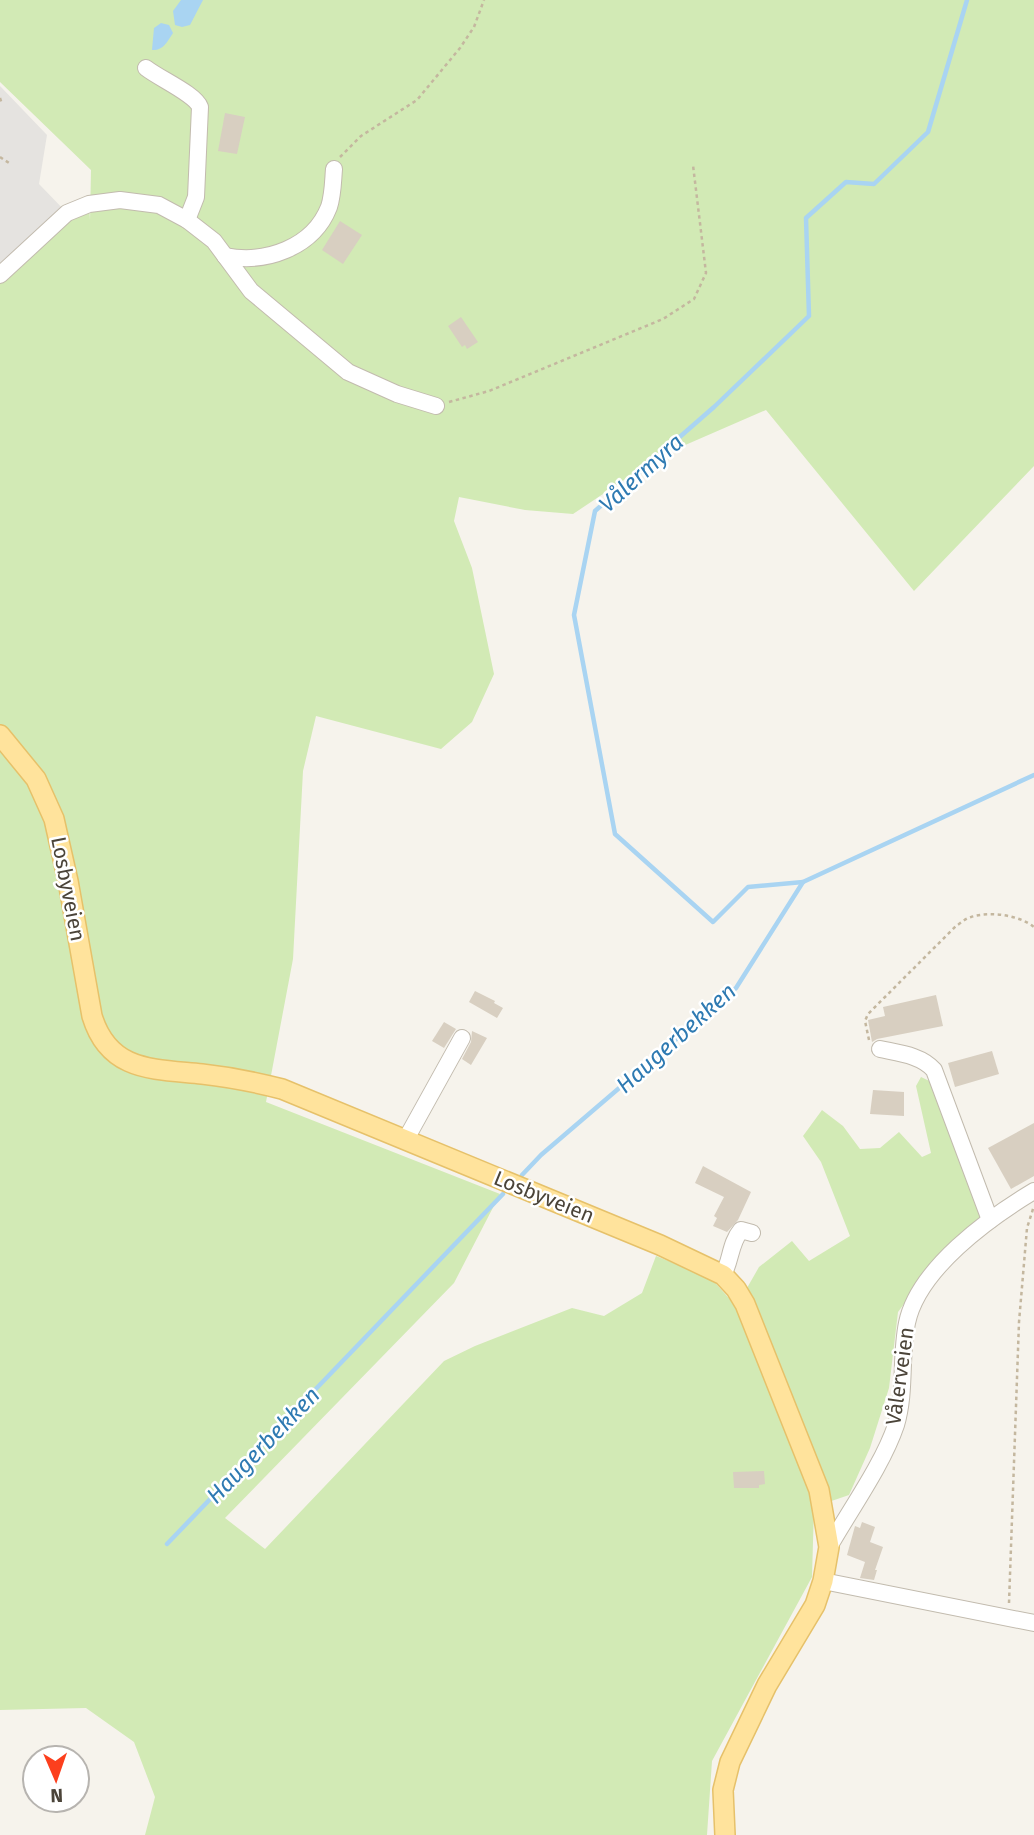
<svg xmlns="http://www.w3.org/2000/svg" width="1034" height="1835" viewBox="0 0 1034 1835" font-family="'Fira Sans',sans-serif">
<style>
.green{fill:#d2eab5}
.parking{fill:#e5e3e0}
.water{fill:#a9d4f2}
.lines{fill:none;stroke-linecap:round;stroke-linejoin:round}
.stream{stroke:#a9d4f2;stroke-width:4.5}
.building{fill:#d8cfc1}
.minor-casing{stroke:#c2bbae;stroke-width:18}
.major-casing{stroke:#e6c16a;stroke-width:22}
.path{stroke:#c4b79f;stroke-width:2.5;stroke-dasharray:3.5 3.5;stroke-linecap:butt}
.minor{stroke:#fff;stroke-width:16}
.major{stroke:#ffe39c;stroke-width:19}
.labels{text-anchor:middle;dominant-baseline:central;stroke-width:5;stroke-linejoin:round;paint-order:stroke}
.street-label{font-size:21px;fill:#4b4439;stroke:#fff}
.water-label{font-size:23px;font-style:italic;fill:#2e7ab2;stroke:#fff}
</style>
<rect width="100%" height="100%" fill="#f6f3ec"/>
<!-- green -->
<path class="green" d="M0 0H1034V466L914 591 766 410 660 456 573 514 525 510 459 497 454 521 472 568 494 674 472 722 441 749 316 716 303 771 293 959 266 1102 500 1194 454 1283 225 1518 265 1549 444 1361 475 1346 572 1308 604 1316 642 1293 656 1256 711 1278 734 1304 747 1288 759 1267 792 1241 809 1261 850 1236 821 1162 803 1136 822 1110 843 1126 860 1149 880 1148 899 1132 922 1157 931 1153 916 1086 921 1077 940 1086 985 1215 938 1258 898 1312 889 1388 870 1448 849 1495 814 1507 812 1577 712 1761 707 1835H145L155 1797 134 1742 86 1708 0 1710V275L89 204 90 220 91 170 0 82Z"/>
<!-- parking -->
<path class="parking" d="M0 86 47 135 39 184 67 213 0 275Z"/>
<!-- water -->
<g class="water">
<path d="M181 0H203L190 25 182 27 175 25 173 11Z"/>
<path d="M161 23 169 25 173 33C167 42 163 51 152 50L154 28Z"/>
</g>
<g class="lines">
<!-- stream -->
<g class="stream">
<path d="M803 882 748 887 713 922 615 834 574 615 595 511 714 407 809 316 806 218 846 182 874 184 928 132 967 0"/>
<path d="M522 1175 541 1155 736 988 803 882 1034 775"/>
<path d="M167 1544 503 1194"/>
</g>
</g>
<!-- building -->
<g class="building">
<path d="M225 113 245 117 237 154 218 151Z"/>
<path d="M340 221 362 235 343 264 322 250Z"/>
<path d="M461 317 478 342 467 349 465 345 462 347 448 326Z"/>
<path d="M475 991 495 1001 494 1003 503 1008 497 1018 469 1002Z"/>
<path d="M936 995 943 1026 877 1039 872 1042 868 1020 885 1016 883 1007Z"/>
<path d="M444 1022 456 1029 444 1048 432 1041Z"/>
<path d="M472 1031 487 1038 471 1065 462 1059 471 1042Z"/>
<path d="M992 1051 999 1074 955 1087 948 1063Z"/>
<path d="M873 1090 904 1092V1116L870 1114Z"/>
<path d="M1034 1123V1176L1011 1189 988 1148Z"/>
<path d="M703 1166 751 1192 738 1220 727 1232 713 1226 717 1218 714 1216 724 1197 695 1183Z"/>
<path d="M764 1471 765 1484 759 1485V1488H734L733 1472Z"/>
<path d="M862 1522 875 1527 870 1542 883 1547 875 1570H877L874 1580 860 1578 865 1562 847 1555 855 1526 860 1528Z"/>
</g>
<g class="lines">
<defs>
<g id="minor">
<path d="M146 68C160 79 195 94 200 107L196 197 187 220"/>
<path d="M225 256C265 264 313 248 329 207 333 195 333 181 334 169"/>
<path d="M0 275 67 213 89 204 120 200 159 205 187 220 214 241 251 291 348 372 397 394 436 406"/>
<path d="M880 1049C898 1053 921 1055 934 1070L990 1220"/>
<path d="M406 1139 462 1038"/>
<path d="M723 1275C731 1261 730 1243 741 1230L752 1233"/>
<path d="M829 1547C850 1510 883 1464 896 1425 906 1391 900 1357 907 1323 918 1269 989 1218 1034 1191"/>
<path d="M823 1581 1034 1623"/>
</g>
<path id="major" d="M0 735 36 779 54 819 68 881 92 1016C109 1072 153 1069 202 1074 229 1077 255 1082 282 1089L660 1245 723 1275 736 1289 745 1304 819 1490 829 1547 823 1581 815 1605 767 1685 730 1762 723 1790 725 1835"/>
</defs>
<!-- minor casing -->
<use href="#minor" class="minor-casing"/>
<!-- major casing -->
<use href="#major" class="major-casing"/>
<!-- path -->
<g class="path">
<path d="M0 98 2 104"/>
<path d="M0 157 9 163"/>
<path d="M340 157 361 136 417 100 460 48 474 27 484 0"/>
<path d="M449 402 489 391 663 319 694 299 706 273 693 165"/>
<path d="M869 1040 865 1021 868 1014 956 926C961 923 966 918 971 917 990 911 1019 915 1034 927"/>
<path d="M1009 1603 1019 1322 1027 1228 1033 1209"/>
</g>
<!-- minor -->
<use href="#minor" class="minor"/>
<!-- major -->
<use href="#major" class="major"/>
</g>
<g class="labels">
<!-- street labels -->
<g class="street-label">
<text transform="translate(68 889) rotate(79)">Losbyveien</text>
<text transform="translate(544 1197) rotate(22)">Losbyveien</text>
<text transform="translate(900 1376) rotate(-82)">Vålerveien</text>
</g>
<!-- water labels -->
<g class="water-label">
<text transform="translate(641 473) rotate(-42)">Vålermyra</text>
<text transform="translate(676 1038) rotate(-42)">Haugerbekken</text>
<text transform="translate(263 1445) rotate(-46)">Haugerbekken</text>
</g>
</g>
<!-- north arrow -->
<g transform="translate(56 1779) rotate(178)"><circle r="33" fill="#ffffff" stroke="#b7b4b0" stroke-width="2"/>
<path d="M0-5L12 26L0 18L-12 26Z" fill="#fc3f1d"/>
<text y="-10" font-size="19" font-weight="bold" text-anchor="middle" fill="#4b4439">N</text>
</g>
</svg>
